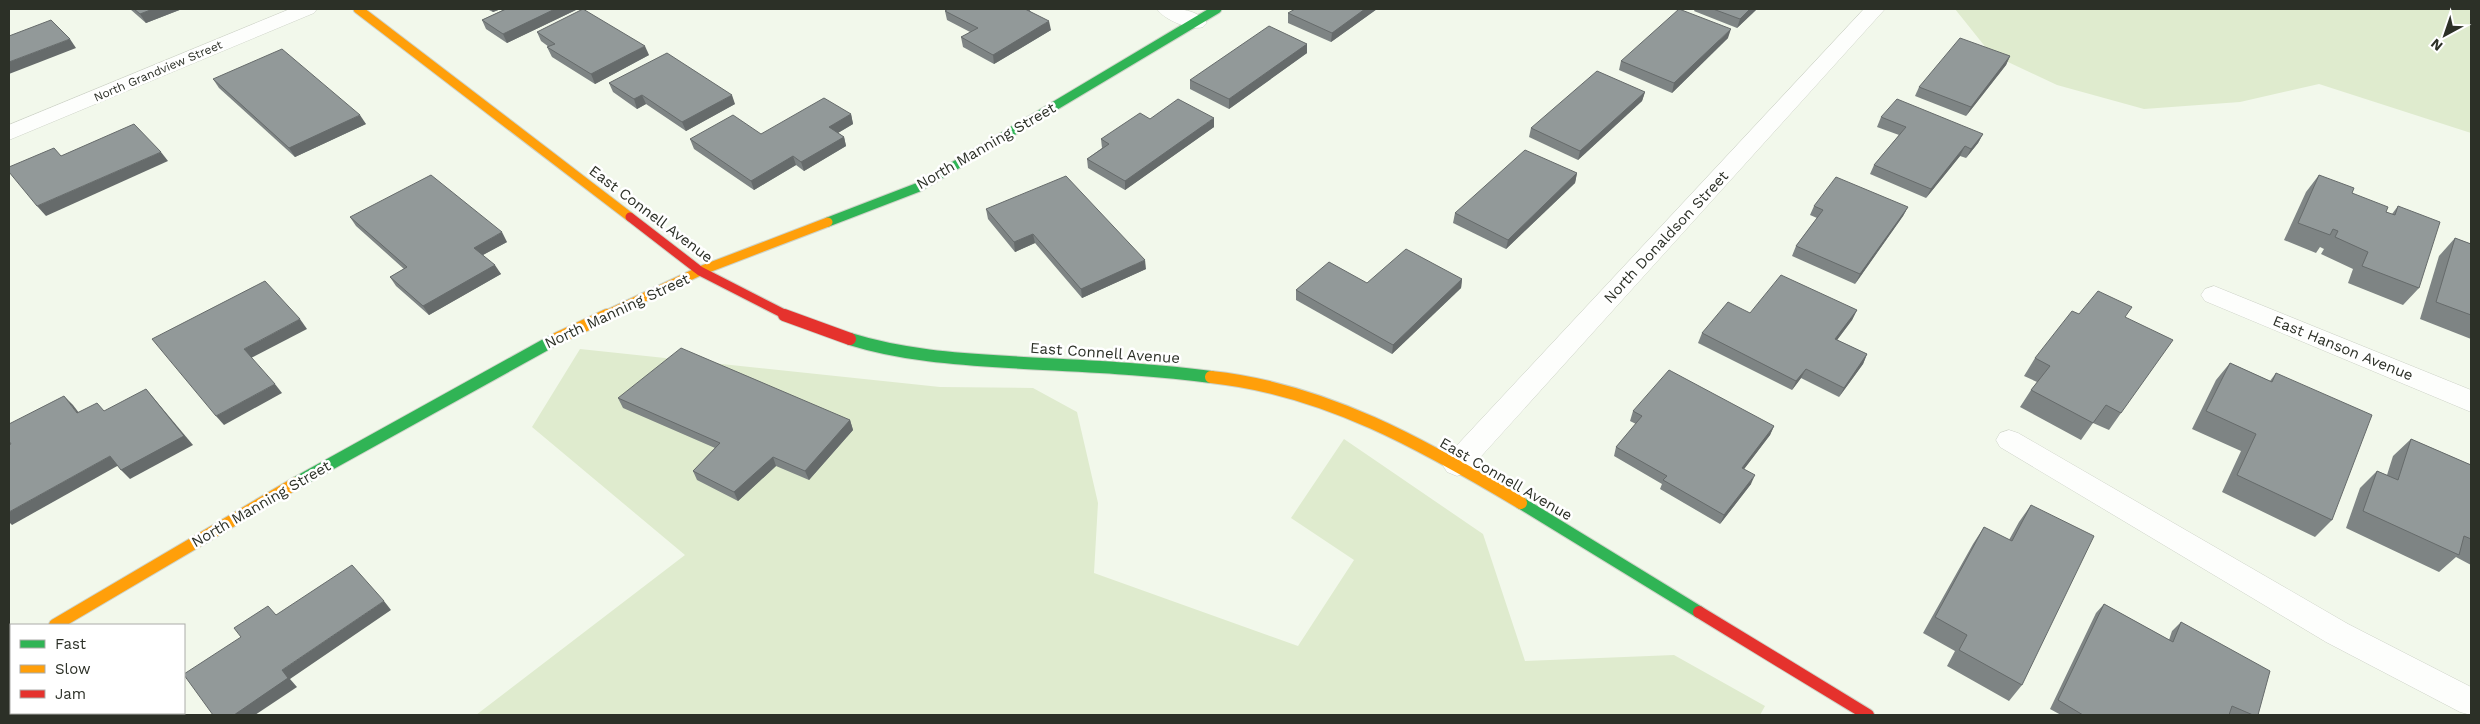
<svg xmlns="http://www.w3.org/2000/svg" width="2480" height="724" viewBox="0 0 2480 724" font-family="'Work Sans',sans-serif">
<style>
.green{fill:#dfebce}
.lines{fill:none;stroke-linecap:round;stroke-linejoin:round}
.lane-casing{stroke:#ced3c8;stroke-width:1}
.street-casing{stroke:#ced3c8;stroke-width:1}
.fast-far1-casing{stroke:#ced3c8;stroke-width:11}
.fast-casing{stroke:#ced3c8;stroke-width:14}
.slow-far1-casing{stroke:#ced3c8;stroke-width:11}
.slow-casing{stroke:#ced3c8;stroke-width:14}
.jam-far1-casing{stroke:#ced3c8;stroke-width:11}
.jam-casing{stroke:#ced3c8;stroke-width:14}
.lane{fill:#fdfefc;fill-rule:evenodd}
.street{fill:#fdfefc;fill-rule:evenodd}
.fast-far1{stroke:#30b455;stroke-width:9}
.fast{stroke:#30b455;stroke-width:12}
.slow-far1{stroke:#ff9f0a;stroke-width:9}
.slow{stroke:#ff9f0a;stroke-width:12}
.jam-far1{stroke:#e5322d;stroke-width:9}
.jam{stroke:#e5322d;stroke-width:12}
.wall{fill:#7e8484}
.shaded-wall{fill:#666b6b}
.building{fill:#929999;stroke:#666b6b}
.labels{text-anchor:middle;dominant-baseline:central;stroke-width:5;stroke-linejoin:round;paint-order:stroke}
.far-street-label{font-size:12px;fill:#2c3027;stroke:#fff}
.street-label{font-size:15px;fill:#2c3027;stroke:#fff}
</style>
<rect width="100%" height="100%" fill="#f2f8eb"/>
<!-- green -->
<g class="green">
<path d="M1955 9H2471V133L2319 84 2240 102 2144 109 2057 85 1991 54Z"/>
<path d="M580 349 940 387 1033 388 1077 412 1098 503 1094 573 1298 646 1354 560 1291 518 1344 439 1483 534 1525 661 1674 655 1765 706 1760 715H476L685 555 532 427Z"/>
</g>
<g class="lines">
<defs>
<path id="lane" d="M2009 430 2018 433 2348 624 2471 687V715L2460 712 2326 642 2000 447 1996 440 2000 433Z"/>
<g id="street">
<path d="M290 9H317L314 13 9 140V125Z"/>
<path d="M1157 9C1174 9 1196 7 1207 23L1203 27C1191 31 1164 20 1157 9Z"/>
<path d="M1864 9H1885L1467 472 1457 476 1447 472 1442 464 1447 456Z"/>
<path d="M2214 286 2471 390V412L2205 301 2201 295 2205 289Z"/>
<path d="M11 637V667L9 668V638Z"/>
</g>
<path id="fast-far1" d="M828 222 919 187 1217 9"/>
<g id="fast">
<path d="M850 339C901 355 956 359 1009 362 1076 366 1144 368 1211 377"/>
<path d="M296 483 554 340"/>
<path d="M1521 503 1699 612"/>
</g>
<g id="slow-far1">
<path d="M358 9 630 217"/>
<path d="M604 316 700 271 828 222"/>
</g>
<g id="slow">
<path d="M554 340 607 315"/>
<path d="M1211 377C1325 389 1424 445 1521 503"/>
<path d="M55 625 296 483"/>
</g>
<path id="jam-far1" d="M630 217 700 271 788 316"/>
<g id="jam">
<path d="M784 315 850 339"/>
<path d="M1699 612 1868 715"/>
</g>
</defs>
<!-- lane casing -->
<use href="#lane" class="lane-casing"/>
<!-- street casing -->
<use href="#street" class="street-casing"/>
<!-- fast-far1 casing -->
<use href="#fast-far1" class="fast-far1-casing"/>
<!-- fast casing -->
<use href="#fast" class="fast-casing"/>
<!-- slow-far1 casing -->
<use href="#slow-far1" class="slow-far1-casing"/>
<!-- slow casing -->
<use href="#slow" class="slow-casing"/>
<!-- jam-far1 casing -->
<use href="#jam-far1" class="jam-far1-casing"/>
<!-- jam casing -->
<use href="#jam" class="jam-casing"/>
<!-- lane -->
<use href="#lane" class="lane"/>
<!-- street -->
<use href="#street" class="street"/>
<!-- fast-far1 -->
<use href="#fast-far1" class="fast-far1"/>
<!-- fast -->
<use href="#fast" class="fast"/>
<!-- slow-far1 -->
<use href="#slow-far1" class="slow-far1"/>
<!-- slow -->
<use href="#slow" class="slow"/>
<!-- jam-far1 -->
<use href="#jam-far1" class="jam-far1"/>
<!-- jam -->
<use href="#jam" class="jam"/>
</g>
<!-- wall -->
<g class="wall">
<path d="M130 9H182L146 23Z"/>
<path d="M487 9H578L507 43 486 29 482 20 503 10 501 9 493 12Z"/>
<path d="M948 9H1030V11L1051 30 994 64 963 47 961 37 970 32 947 20 945 11Z"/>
<path d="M1377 9 1331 42 1288 23V13Z"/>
<path d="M1695 9H1757L1737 28 1694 11Z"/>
<path d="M537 32 649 55 595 84 552 57 547 47H549L541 41Z"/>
<path d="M1728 38 1672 93 1619 70 1621 61Z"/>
<path d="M1307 44V53L1229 109 1190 89V80Z"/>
<path d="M2010 56 2006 65 1966 116 1915 96 1919 87Z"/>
<path d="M213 79 366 124 295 157 219 88Z"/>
<path d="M609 83 735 104 686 131 646 104 637 109 613 92Z"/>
<path d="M1645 92 1642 101 1578 160 1529 137 1531 128Z"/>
<path d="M851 114 853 124 838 133 844 137 846 146 804 171 796 165 754 190 694 149 690 139 761 134Z"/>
<path d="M1881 117 1983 134 1978 143 1966 158 1960 156 1926 198 1870 174 1874 165 1899 135 1877 127Z"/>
<path d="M1150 119 1214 127 1125 190 1088 168 1087 159 1102 148 1101 139Z"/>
<path d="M1577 173 1575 183 1506 249 1453 223 1455 213Z"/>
<path d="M2319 175 2386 212 2392 214 2398 206 2419 288 2403 305 2348 283 2353 269 2321 254 2324 249 2320 247 2316 253 2284 240 2306 192Z"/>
<path d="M1814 206 1908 207 1903 216 1855 284 1792 256 1796 246 1817 218 1810 215Z"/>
<path d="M986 209 1146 269 1082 298 1035 243 1015 252 988 219Z"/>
<path d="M350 217 507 242 483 255 501 274 429 315 396 286 390 277 404 269 356 226Z"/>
<path d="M2455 238 2471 244V339L2420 319 2439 256Z"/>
<path d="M1462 279 1461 288 1392 354 1296 300V290L1367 283Z"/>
<path d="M1857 310 1852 320 1837 340 1867 354 1863 364 1839 397 1801 378 1792 390 1698 343 1702 333 1750 313Z"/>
<path d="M2079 314 2125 317 2121 413 2109 430 2093 423 2081 440 2020 407 2031 390 2037 382 2024 376 2035 358Z"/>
<path d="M2230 363 2270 381 2276 373 2332 520 2315 537 2222 492 2241 451 2192 429 2216 380Z"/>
<path d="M618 398 850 420 853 430 809 480 776 466 738 501 697 480 693 471 715 448 623 408Z"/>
<path d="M1633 411 1774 426 1770 435 1744 469 1751 484 1720 524 1660 489 1662 484 1614 456 1616 447 1636 424 1630 421Z"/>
<path d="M2411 439 2471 465V565L2456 557 2439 572 2346 528 2360 488 2377 471 2387 475 2393 456Z"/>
<path d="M2031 505 2022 685 2009 701 1947 666 1955 651 1923 633 1973 544 1984 527 2009 540 2019 522Z"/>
<path d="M2104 604 2169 640 2172 631 2181 622 2258 715H2061L2050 709 2096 613Z"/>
</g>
<!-- shaded-wall -->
<g class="shaded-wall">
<path d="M153 9H182L146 23 140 14Z"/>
<path d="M491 9H501L493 12Z"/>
<path d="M555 9H578L507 43 503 34Z"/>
<path d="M1365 9H1377L1331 42 1332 33Z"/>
<path d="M1750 9H1757L1737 28 1740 19Z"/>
<path d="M1049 21 1051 30 994 64 993 55Z"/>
<path d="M1731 29 1728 38 1672 93 1674 83Z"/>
<path d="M70 39 76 48 9 74V62Z"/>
<path d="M1307 44V53L1229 109V99Z"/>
<path d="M645 46 649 55 595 84 591 74Z"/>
<path d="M2010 56 2006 65 1966 116 1971 107Z"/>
<path d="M1645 92 1642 101 1578 160 1580 151Z"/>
<path d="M642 95 646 104 637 109 634 99Z"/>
<path d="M732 95 735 104 686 131 682 122Z"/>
<path d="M851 114 853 124 831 137 829 127Z"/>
<path d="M360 115 366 124 295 157 289 148Z"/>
<path d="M1214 118V127L1125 190V181Z"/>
<path d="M1983 134 1978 143 1966 158 1971 149Z"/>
<path d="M844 137 846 146 804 171 801 162Z"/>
<path d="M1965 146 1960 156 1926 198 1931 189Z"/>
<path d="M161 152 168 161 46 216 37 206Z"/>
<path d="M793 156 796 165 754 190 751 181Z"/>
<path d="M1577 173 1575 183 1506 249 1508 240Z"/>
<path d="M1908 207 1903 216 1855 284 1860 274Z"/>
<path d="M502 232 507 242 479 257 474 248Z"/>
<path d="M1033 234 1035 243 1015 252 1014 242Z"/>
<path d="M1145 260 1146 269 1082 298 1081 289Z"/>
<path d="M495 265 501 274 429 315 423 306Z"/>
<path d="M1462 279 1461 288 1392 354 1393 345Z"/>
<path d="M1857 310 1852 320 1831 348 1835 339Z"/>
<path d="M300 319 307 329 251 358 244 349Z"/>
<path d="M1867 354 1863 364 1839 397 1844 388Z"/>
<path d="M1806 369 1801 378 1792 390 1796 381Z"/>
<path d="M275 384 282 393 224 425 216 416Z"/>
<path d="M146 389 193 445 130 479 121 470Z"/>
<path d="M64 396 73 405 86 422 77 413Z"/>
<path d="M850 420 853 430 809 480 805 471Z"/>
<path d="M1774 426 1770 435 1738 477 1742 468Z"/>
<path d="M110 456 119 465 12 525 9 522V512Z"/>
<path d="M773 457 776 466 738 501 734 492Z"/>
<path d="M1755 475 1751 484 1720 524 1724 515Z"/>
<path d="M384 601 391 610 290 679 297 687 255 715H234L282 670Z"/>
</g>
<!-- building -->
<g class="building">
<path d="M134 9H153L140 14Z"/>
<path d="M506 9H555L503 34 482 20Z"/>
<path d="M583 9 645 46 591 74 547 47 555 44 537 32Z"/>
<path d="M948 9H1025L1049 21 993 55 961 37 978 28 945 11Z"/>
<path d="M1295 9H1365L1332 33 1288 13Z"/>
<path d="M1679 9 1731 29 1674 83 1621 61Z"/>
<path d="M1713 9H1750L1740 19Z"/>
<path d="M51 20 70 39 9 62V36Z"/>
<path d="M1269 26 1307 44 1229 99 1190 80Z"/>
<path d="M1960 38 2010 56 1971 107 1919 87Z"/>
<path d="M282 49 360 115 289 148 213 79Z"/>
<path d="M667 53 732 95 682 122 642 95 634 99 609 83Z"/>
<path d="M1597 71 1645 92 1580 151 1531 128Z"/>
<path d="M824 98 851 114 829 127 844 137 801 162 793 156 751 181 690 139 733 115 761 134Z"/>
<path d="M1178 99 1214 118 1125 181 1087 159 1109 144 1101 139 1140 113 1150 119Z"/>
<path d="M1897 99 1983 134 1971 149 1965 146 1931 189 1874 165 1906 127 1881 117Z"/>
<path d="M134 124 161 152 37 206 9 172V167L54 148 61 156Z"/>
<path d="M1525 150 1577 173 1508 240 1455 213Z"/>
<path d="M431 175 502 232 474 248 495 265 423 306 390 277 407 267 350 217Z"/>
<path d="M2319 175 2354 188 2352 193 2388 207 2386 212 2395 215 2398 206 2440 222 2419 288 2362 266 2368 252 2335 237 2338 231 2333 229 2330 235 2298 223Z"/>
<path d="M1066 176 1145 260 1081 289 1033 234 1014 242 986 209Z"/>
<path d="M1836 177 1908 207 1860 274 1796 246 1823 210 1814 206Z"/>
<path d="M2455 238 2471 244V315L2436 302Z"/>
<path d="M1406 249 1462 279 1393 345 1296 290 1329 262 1367 283Z"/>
<path d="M1781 275 1857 310 1835 339 1867 354 1844 388 1806 369 1796 381 1702 333 1728 302 1750 313Z"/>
<path d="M265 281 300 319 244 349 275 384 216 416 152 339Z"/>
<path d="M2098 291 2132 307 2125 317 2173 340 2121 413 2106 405 2093 423 2031 390 2050 366 2035 358 2072 311 2079 314Z"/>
<path d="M681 348 850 420 805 471 773 457 734 492 693 471 720 443 618 398Z"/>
<path d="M2230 363 2272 382 2276 373 2372 415 2332 520 2237 475 2256 434 2206 411Z"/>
<path d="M1669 370 1774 426 1742 468 1755 475 1724 515 1663 480 1667 476 1616 447 1642 416 1633 411Z"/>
<path d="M146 389 184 436 121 470 110 456 9 512V445L11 444 9 441V424L64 396 77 413 97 403 104 411Z"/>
<path d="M2411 439 2471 465V539L2464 536 2459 555 2363 511 2377 471 2398 480Z"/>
<path d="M2031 505 2094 536 2022 685 1959 650 1967 635 1935 617 1984 527 2012 541Z"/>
<path d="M352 565 384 601 282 670 288 678 234 715H213L184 675V674L241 637 234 628 268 606 276 615Z"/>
<path d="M2104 604 2173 642 2181 622 2270 671 2258 715H2253L2232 706 2229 715H2083L2058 700Z"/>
</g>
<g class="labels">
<!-- far-street labels -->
<g class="far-street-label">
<text transform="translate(158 71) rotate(-23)">North Grandview Street</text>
</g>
<!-- street labels -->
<g class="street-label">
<text transform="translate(986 146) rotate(-30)">North Manning Street</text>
<text transform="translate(651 214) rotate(37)">East Connell Avenue</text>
<text transform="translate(1666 237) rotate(-47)">North Donaldson Street</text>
<text transform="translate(617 311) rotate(-25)">North Manning Street</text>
<text transform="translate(2343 348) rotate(22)">East Hanson Avenue</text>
<text transform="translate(1105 353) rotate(4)">East Connell Avenue</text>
<text transform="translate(1506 479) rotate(30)">East Connell Avenue</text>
<text transform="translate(261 504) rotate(-30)">North Manning Street</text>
</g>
</g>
<!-- border -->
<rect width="2480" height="724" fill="none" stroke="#2c3027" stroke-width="20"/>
<!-- legend -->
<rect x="10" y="624" width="175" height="90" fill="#ffffff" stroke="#abaca9"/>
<rect x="20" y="640" width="25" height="8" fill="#30b455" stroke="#abaca9"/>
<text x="55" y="649" font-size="15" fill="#2c3027">Fast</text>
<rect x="20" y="665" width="25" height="8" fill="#ff9f0a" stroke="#abaca9"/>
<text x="55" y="674" font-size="15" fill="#2c3027">Slow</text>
<rect x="20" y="690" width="25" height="8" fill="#e5322d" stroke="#abaca9"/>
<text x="55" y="699" font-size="15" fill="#2c3027">Jam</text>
<!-- north arrow -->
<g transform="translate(2445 35) rotate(220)" stroke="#ffffff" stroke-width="4" paint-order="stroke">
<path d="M0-4L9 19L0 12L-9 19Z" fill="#2c3027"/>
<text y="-8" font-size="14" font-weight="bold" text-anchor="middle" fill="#2c3027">N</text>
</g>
</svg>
